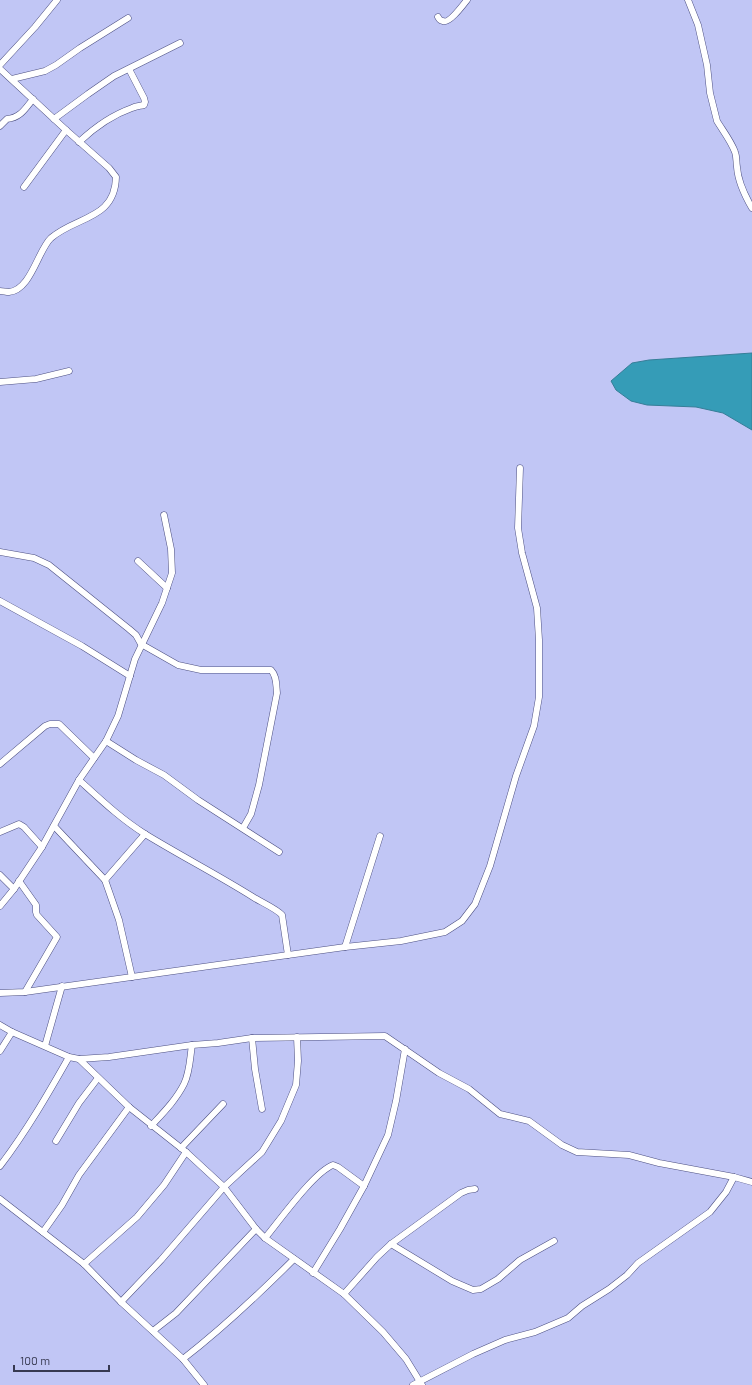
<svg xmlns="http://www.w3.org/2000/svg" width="752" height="1385" viewBox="0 0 752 1385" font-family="Barlow,sans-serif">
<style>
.water{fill:#359cb7;stroke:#367e98}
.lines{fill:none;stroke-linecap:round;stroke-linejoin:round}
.minor-casing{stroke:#4d5082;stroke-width:7}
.minor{stroke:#fff;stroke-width:6}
</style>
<rect width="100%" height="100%" fill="#c1c6f5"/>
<!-- water -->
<path class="water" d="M752 353V430L723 413 696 407 647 405 631 401 616 390 611 381 632 363 649 360Z"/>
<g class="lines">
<defs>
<g id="minor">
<path d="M688 0 698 25 707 65 710 93 717 121C723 131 731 141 735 152 737 157 736 162 737 167 738 182 745 196 752 208"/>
<path d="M438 17C439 19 441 21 443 21 449 24 463 5 467 0"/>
<path d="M0 65 35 27 57 0"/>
<path d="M0 69 66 130 109 168 116 177C115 220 76 216 51 238 38 250 31 290 9 292 6 292 3 291 0 291"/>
<path d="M12 79 45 71 56 65 80 48 128 18"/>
<path d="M54 119 88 94 114 76 180 43"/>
<path d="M0 126 7 119C20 118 25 109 33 99"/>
<path d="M79 142C94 128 112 115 132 108 136 106 140 106 144 105L145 102 144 98 129 69"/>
<path d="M24 187 66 130"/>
<path d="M0 382 36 379 69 371"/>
<path d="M0 552 34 558 49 565 129 629 136 635 141 644 178 665 201 670H271C277 676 276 685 277 693L259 785 251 814 243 828"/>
<path d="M138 561 167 588"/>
<path d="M0 601 82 646 130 676"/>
<path d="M106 741 136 760 164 775 198 800 279 852"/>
<path d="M0 764 45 726 50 724H59L94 758"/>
<path d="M79 780C100 799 121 819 145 834 181 856 218 875 253 897 261 902 277 909 282 915L288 955"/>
<path d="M54 826 105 880 119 920 132 977"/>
<path d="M0 832 19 824 24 827 42 847"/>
<path d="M0 875 14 889"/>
<path d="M105 880 145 834"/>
<path d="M19 881 36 905V912L37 915 57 937 25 992"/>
<path d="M0 906 14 889 42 847 79 780 106 741 118 716 135 659 162 603 172 573 171 549 164 515"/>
<path d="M345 947 380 836"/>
<path d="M0 993 25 992 345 947 401 941 445 932 462 921 475 904 490 866 516 776 534 726 539 697V640L537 608 522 553 518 528 520 468"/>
<path d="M0 1025 12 1032 69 1057 79 1059 129 1107 186 1152 224 1187 256 1229 265 1238 344 1294 383 1332 406 1359 422 1385"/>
<path d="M252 1038 255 1069 262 1109"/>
<path d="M45 1046 62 986"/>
<path d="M0 1051 12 1032"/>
<path d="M79 1059 109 1057 192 1045 218 1043 252 1038 385 1036 439 1073 469 1089 500 1114 529 1121 562 1145 577 1152 629 1155 659 1163 734 1177 752 1182"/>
<path d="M151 1126C163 1113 176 1100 184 1084 190 1072 190 1057 192 1045"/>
<path d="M56 1141 79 1103 98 1078"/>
<path d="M181 1148 223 1104"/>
<path d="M0 1166C26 1132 48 1094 69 1057"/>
<path d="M0 1199 84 1264 121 1302 183 1359 204 1385"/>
<path d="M43 1232 62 1205 79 1175 129 1107"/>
<path d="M265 1238C280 1220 314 1172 333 1165L338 1167 364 1186"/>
<path d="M391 1244 452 1281 473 1290 481 1289 498 1279 520 1260 554 1241"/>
<path d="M84 1264 137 1217 164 1185 186 1152"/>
<path d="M313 1273 340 1229 364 1186 388 1135 396 1101 405 1049"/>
<path d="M344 1294 377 1257 391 1244 461 1193 468 1190 475 1189"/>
<path d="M121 1302 161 1260 224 1187 262 1152 281 1121 296 1085 298 1061 297 1037"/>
<path d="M153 1331 176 1313 256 1229"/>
<path d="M183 1359C223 1328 259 1294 294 1259"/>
<path d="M413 1385 473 1354 505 1340 535 1332 568 1318 582 1306 609 1289 627 1275 638 1263 710 1212 726 1192 734 1177"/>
</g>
</defs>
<!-- minor casing -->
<use href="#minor" class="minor-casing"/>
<!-- minor -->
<use href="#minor" class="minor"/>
</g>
<!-- scale -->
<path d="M14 1365v6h95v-6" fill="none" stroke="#373951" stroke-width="2"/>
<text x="20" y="1365" font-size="12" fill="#373951" stroke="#c1c6f5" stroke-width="3" paint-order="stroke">100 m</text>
</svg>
